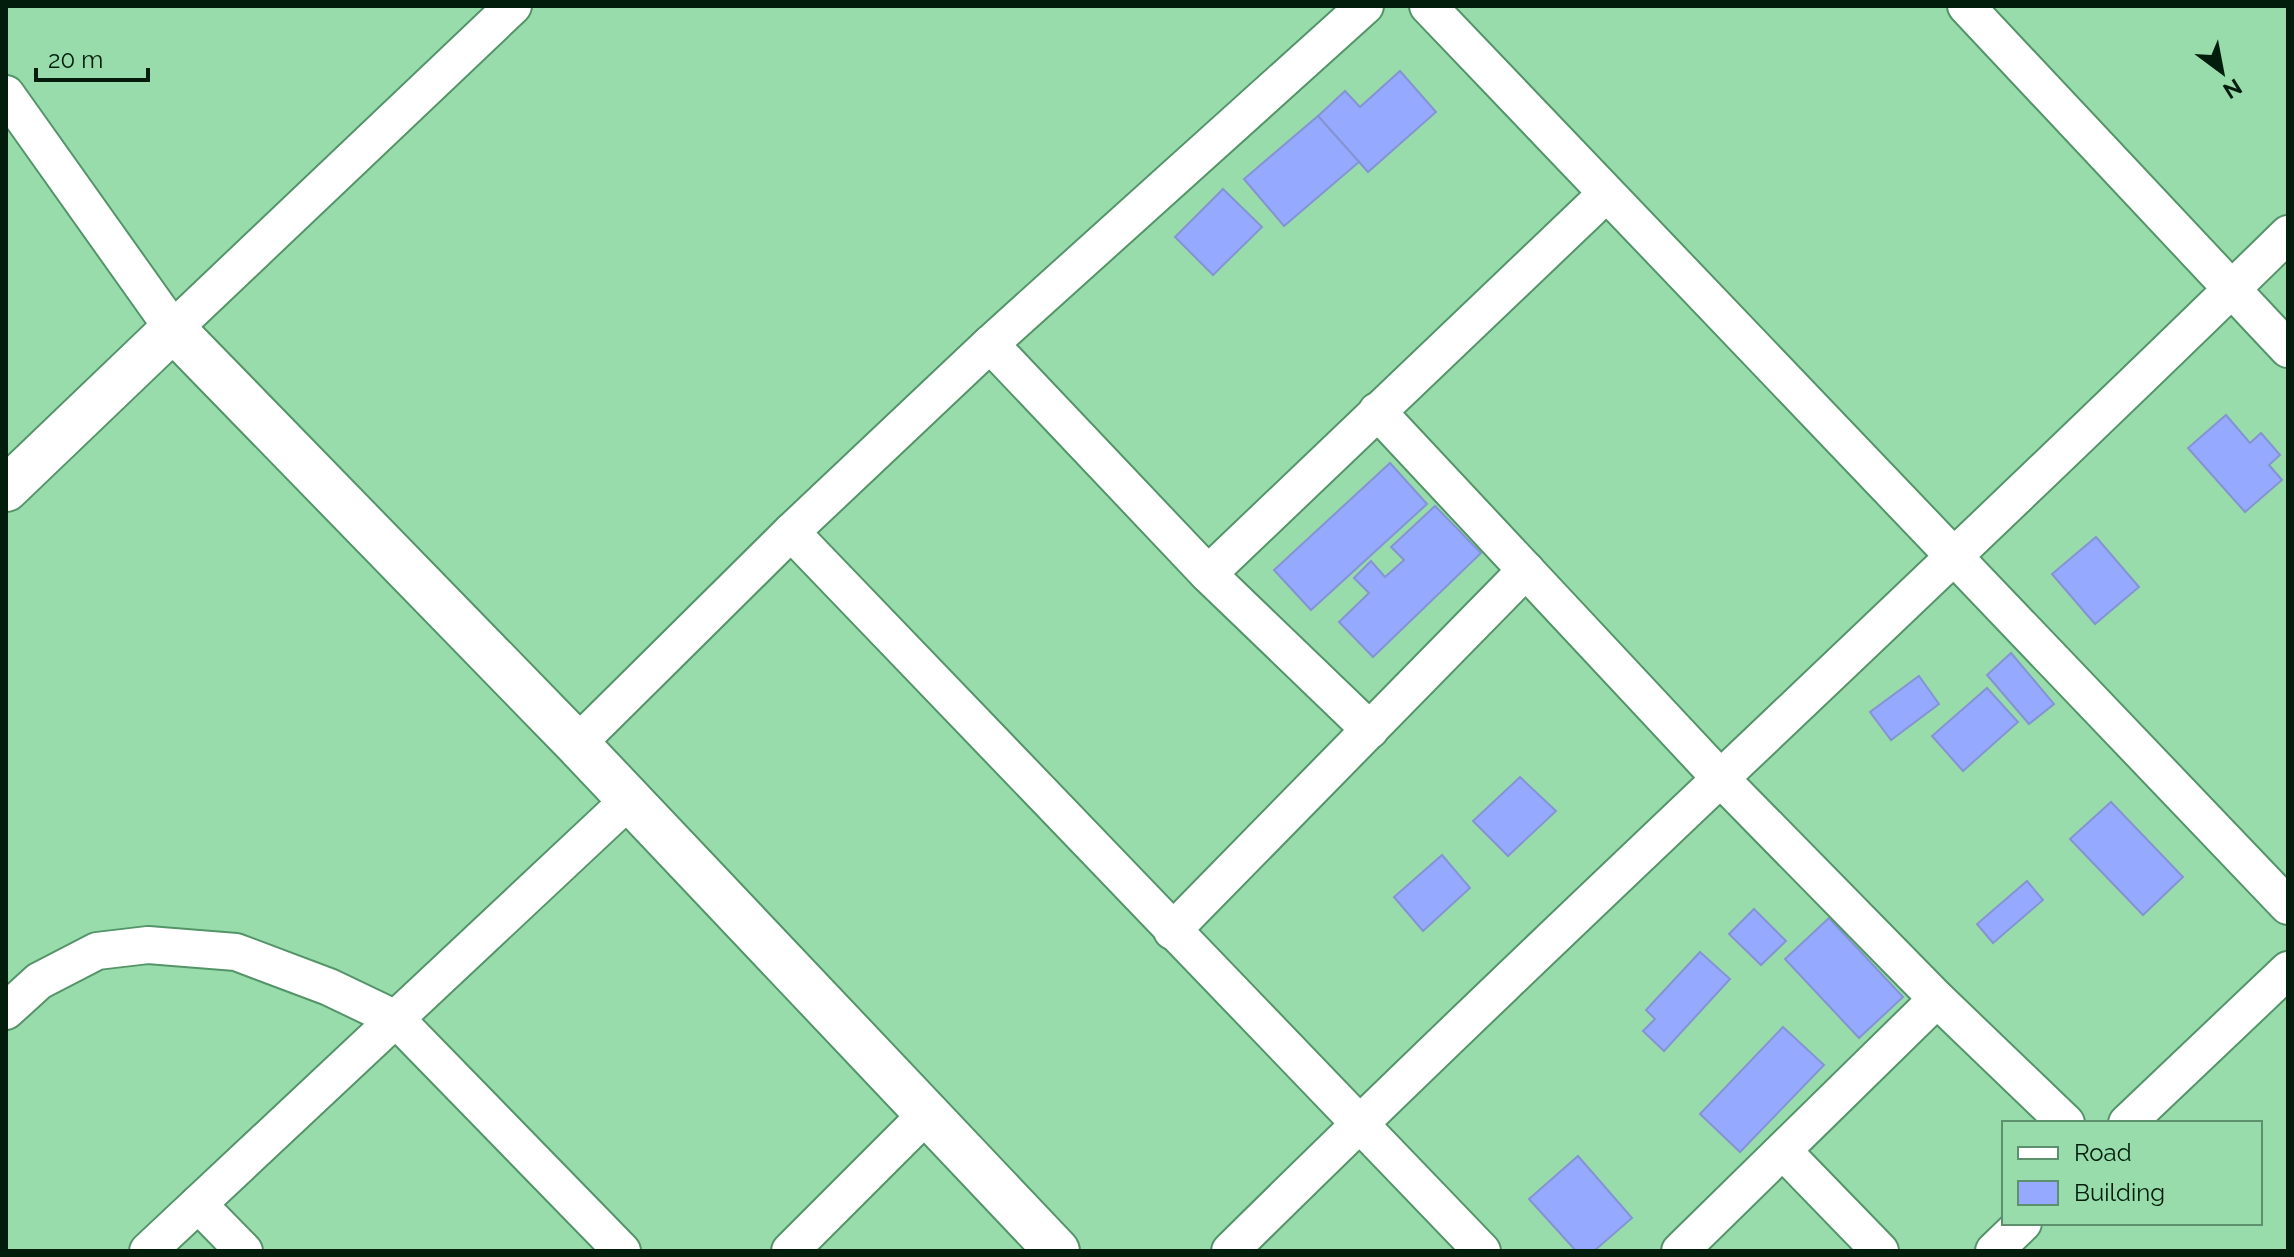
<svg xmlns="http://www.w3.org/2000/svg" width="2294" height="1257" viewBox="0 0 2294 1257" font-family="Raleway,sans-serif">
<style>
.building{fill:#95aaff;stroke:#8494d3;stroke-width:2}
.lines{fill:none;stroke-linecap:round;stroke-linejoin:round}
.minor-casing{stroke:#539468;stroke-width:40}
.tertiary-casing{stroke:#539468;stroke-width:48}
.minor{stroke:#fff;stroke-width:36}
.tertiary{stroke:#fff;stroke-width:44}
</style>
<rect width="100%" height="100%" fill="#99dcac"/>
<!-- building -->
<g class="building">
<path d="M1400 71 1436 112 1368 172 1318 116 1345 91 1360 107Z"/>
<path d="M1318 116 1359 162 1284 226 1244 179Z"/>
<path d="M1223 189 1262 227 1213 275 1175 237Z"/>
<path d="M2226 415 2250 443 2261 433 2280 455 2269 465 2282 480 2245 512 2188 448Z"/>
<path d="M1390 463 1427 504 1311 610 1274 570Z"/>
<path d="M1435 506 1481 553 1373 657 1339 622 1369 593 1354 578 1371 561 1385 577 1404 560 1391 547Z"/>
<path d="M2096 537 2139 587 2095 624 2052 574Z"/>
<path d="M2011 653 2054 704 2029 724 1987 675Z"/>
<path d="M1919 676 1939 704 1891 740 1870 712Z"/>
<path d="M1987 688 2018 722 1963 771 1932 736Z"/>
<path d="M1520 777 1556 811 1508 856 1473 821Z"/>
<path d="M2111 802 2183 877 2143 915 2070 839Z"/>
<path d="M1442 855 1470 888 1423 931 1394 897Z"/>
<path d="M2027 881 2043 900 1993 943 1977 924Z"/>
<path d="M1754 909 1786 941 1761 965 1729 934Z"/>
<path d="M1829 918 1903 997 1859 1038 1785 959Z"/>
<path d="M1700 952 1730 979 1664 1051 1643 1031 1655 1019 1646 1010Z"/>
<path d="M1783 1027 1824 1065 1740 1152 1700 1114Z"/>
<path d="M1578 1156 1632 1218 1594 1251H1576L1529 1199Z"/>
</g>
<g class="lines">
<defs>
<g id="minor">
<path d="M1428 6 2288 906"/>
<path d="M1966 6 2288 349"/>
<path d="M6 94 173 329 513 6"/>
<path d="M990 344 1208 574 1370 730"/>
<path d="M1377 411 1722 780 1937 999 2066 1123"/>
<path d="M791 532 1482 1251"/>
<path d="M1208 574 1606 194"/>
<path d="M577 744 791 532 990 344 1365 6"/>
<path d="M1172 931 1526 570"/>
<path d="M6 1011 39 981 97 951 148 945 236 952 329 987 396 1019 622 1251"/>
<path d="M2127 1123 2288 970"/>
<path d="M1783 1151 1880 1251"/>
<path d="M198 1204 244 1251"/>
<path d="M148 1251 629 800"/>
<path d="M790 1251 926 1115"/>
<path d="M1230 1251C1578 907 1939 577 2288 234"/>
<path d="M1680 1251 1937 999"/>
<path d="M1994 1251 2023 1223"/>
</g>
<path id="tertiary" d="M6 489 173 329 577 744 1057 1251"/>
</defs>
<!-- minor casing -->
<use href="#minor" class="minor-casing"/>
<!-- tertiary casing -->
<use href="#tertiary" class="tertiary-casing"/>
<!-- minor -->
<use href="#minor" class="minor"/>
<!-- tertiary -->
<use href="#tertiary" class="tertiary"/>
</g>
<!-- border -->
<rect width="2294" height="1257" fill="none" stroke="#021d0c" stroke-width="16"/>
<!-- legend -->
<rect x="2002" y="1121" width="260" height="104" fill="#99dcac" stroke="#5d906c" stroke-width="2"/>
<rect x="2018" y="1147" width="40" height="12" fill="#ffffff" stroke="#5d906c" stroke-width="2"/>
<text x="2074" y="1161" font-size="24" fill="#021d0c">Road</text>
<rect x="2018" y="1181" width="40" height="24" fill="#95aaff" stroke="#5d906c" stroke-width="2"/>
<text x="2074" y="1201" font-size="24" fill="#021d0c">Building</text>
<!-- north arrow -->
<g transform="translate(2222 72) rotate(148)" stroke="#99dcac" stroke-width="6" paint-order="stroke">
<path d="M0-6L14 30L0 20L-14 30Z" fill="#021d0c"/>
<text y="-12" font-size="22" font-weight="bold" text-anchor="middle" fill="#021d0c">N</text>
</g>
<!-- scale -->
<path d="M36 68v12h112v-12" fill="none" stroke="#021d0c" stroke-width="4"/>
<text x="48" y="68" font-size="24" fill="#021d0c" stroke="#99dcac" stroke-width="6" paint-order="stroke">20 m</text>
</svg>
